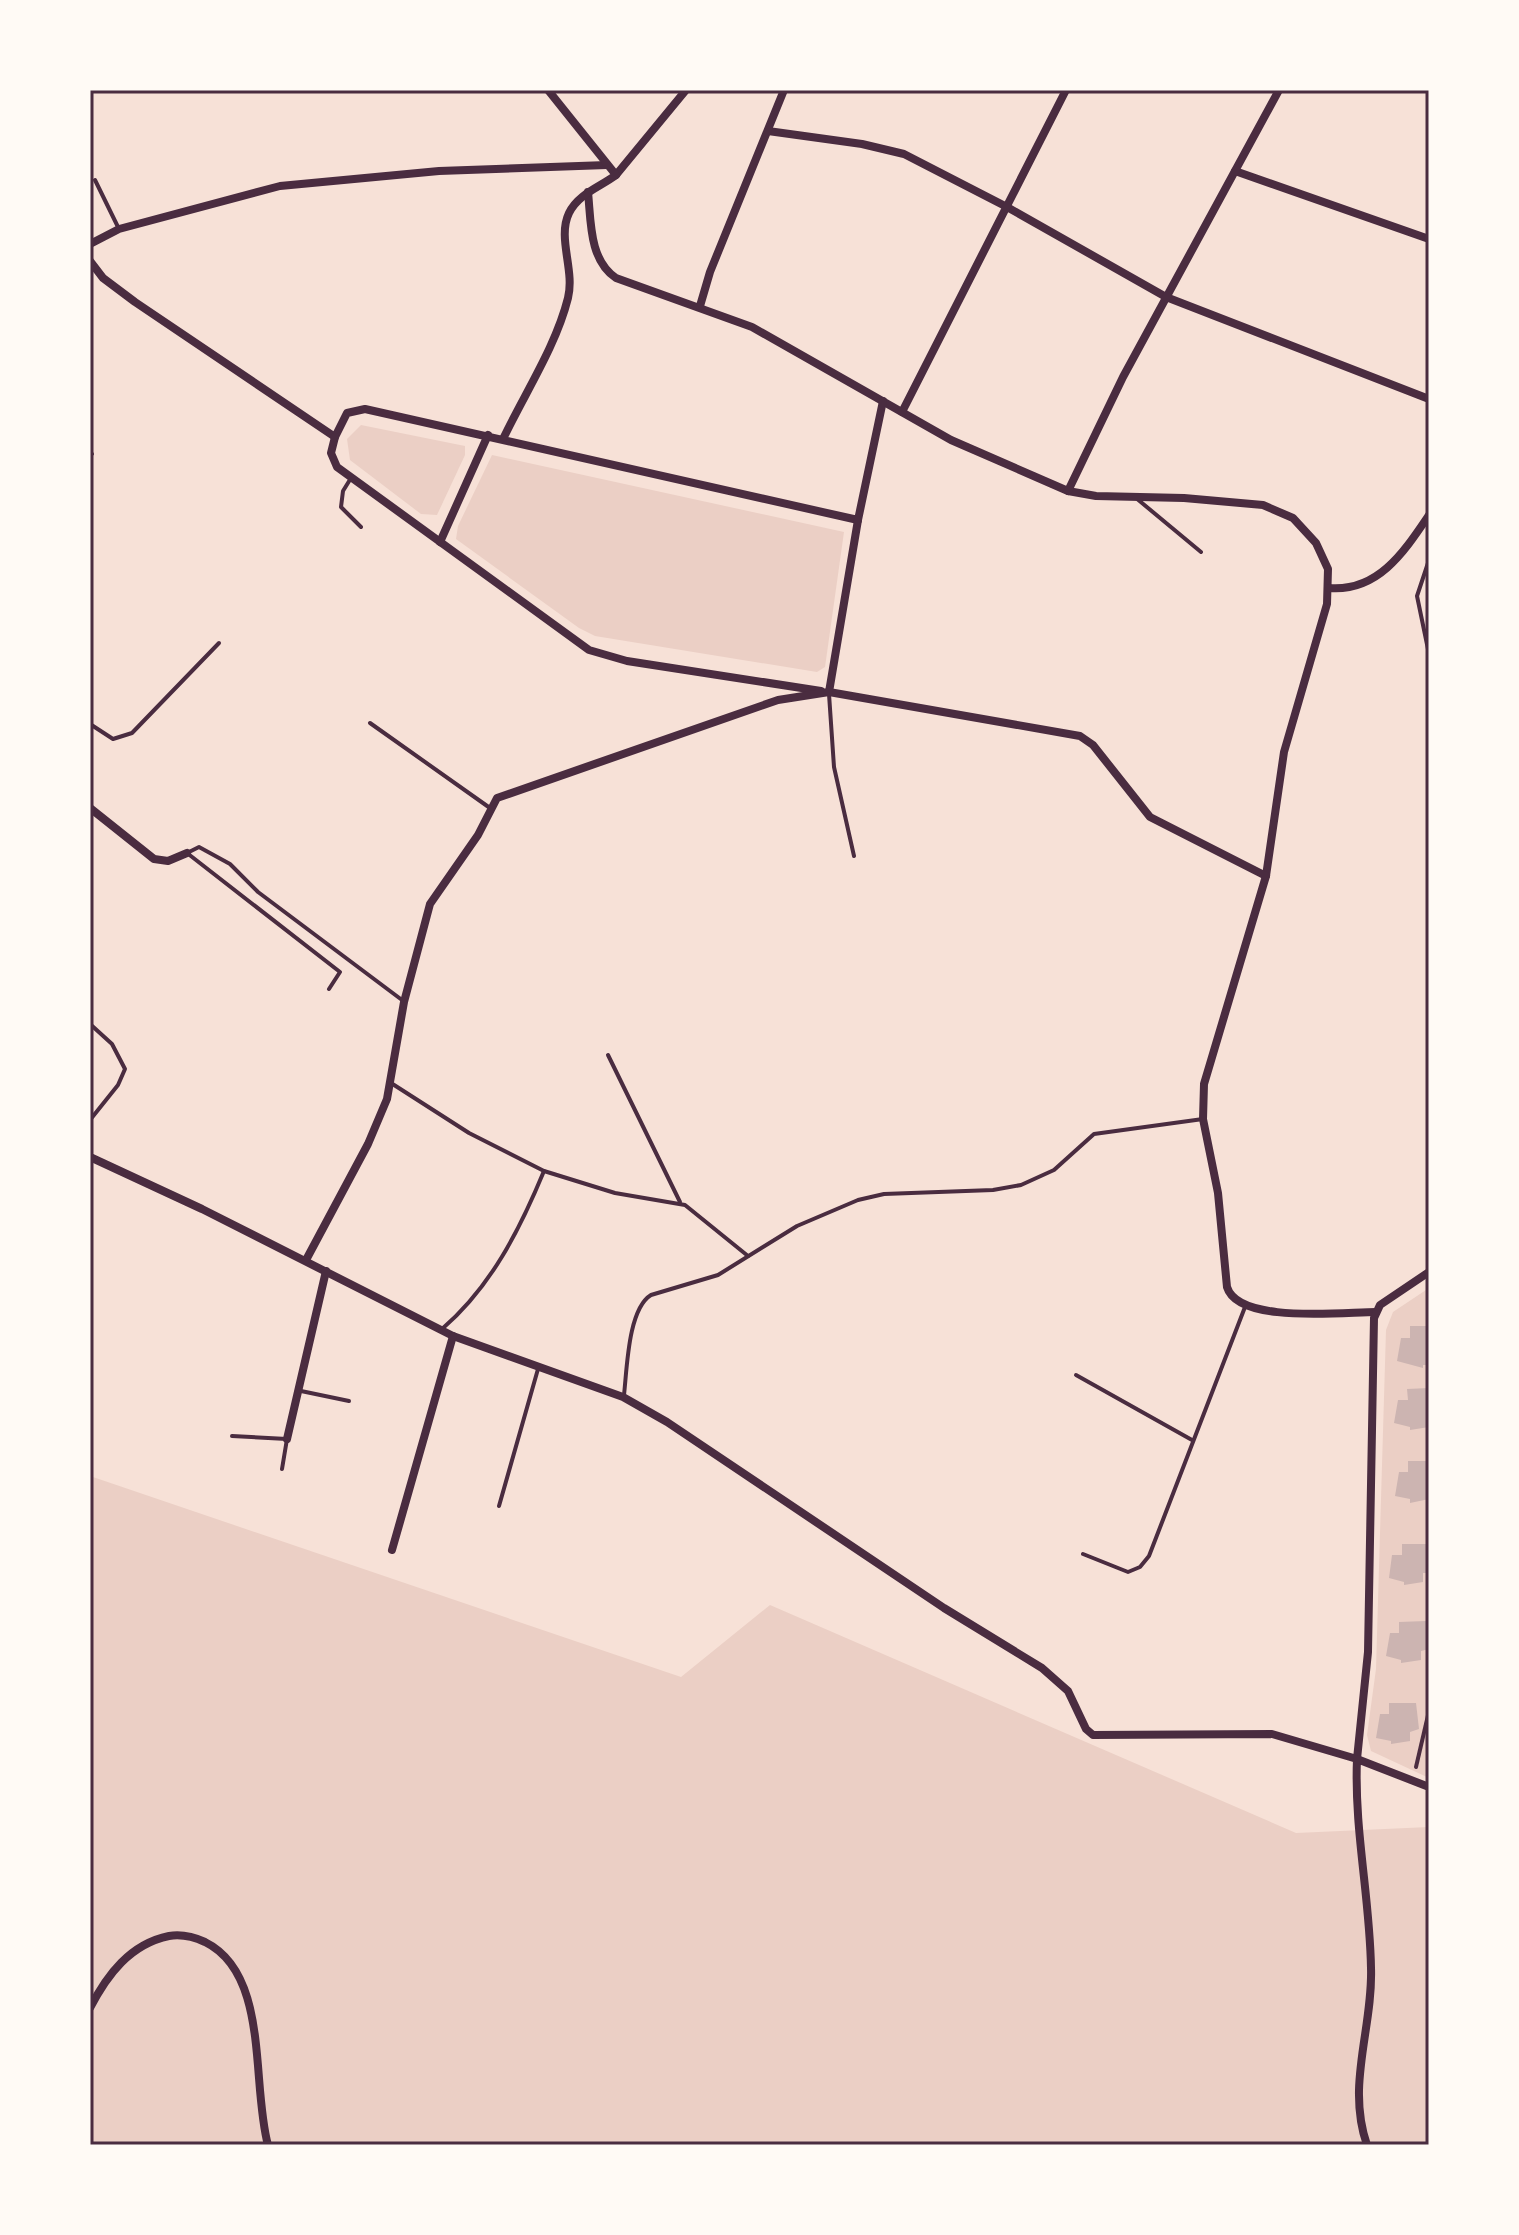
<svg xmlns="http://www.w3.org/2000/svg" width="1519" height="2235" viewBox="0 0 1519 2235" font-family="Karla,sans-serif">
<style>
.green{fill:#ebcfc5}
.building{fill:#ccb4b1}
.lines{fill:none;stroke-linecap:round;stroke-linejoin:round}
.path{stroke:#4a2c40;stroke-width:4}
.service{stroke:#4a2c40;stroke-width:4}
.minor{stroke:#4a2c40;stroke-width:8}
.neatline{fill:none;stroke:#4a2c40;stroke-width:3}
</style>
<rect width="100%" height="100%" fill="#f7e1d7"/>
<!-- green -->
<g class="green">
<path d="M361 425 465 446V455L437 515 421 514 350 460 347 439Z"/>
<path d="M492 455 844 532 825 667 817 672 595 636 579 628 456 539 458 526Z"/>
<path d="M1429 1288V1778L1371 1751 1367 1735 1376 1669 1386 1330 1393 1312Z"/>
<path d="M90 1476 681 1677 770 1605 1296 1833 1429 1827V2145H90Z"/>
</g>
<!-- building -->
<g class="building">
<path d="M1410 1326H1429V1365H1423V1368L1397 1361 1401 1338H1410Z"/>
<path d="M1429 1388V1427L1410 1430V1427L1394 1423 1398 1400H1408L1407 1389Z"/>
<path d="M1408 1461H1429V1499L1410 1503V1499L1395 1496 1399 1472H1408Z"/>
<path d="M1402 1544H1429V1573H1423V1582L1404 1585V1582L1389 1578 1392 1555H1402Z"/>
<path d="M1426 1621 1429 1649 1421 1651V1660L1401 1663V1660L1386 1656 1390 1633H1399V1622Z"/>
<path d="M1389 1703H1416L1419 1729 1410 1732V1741L1391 1744V1741L1376 1738 1380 1714H1389Z"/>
</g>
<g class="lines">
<!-- path -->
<path class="path" d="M1416 1767 1429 1711"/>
<!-- service -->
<g class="service">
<path d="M95 180 118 227"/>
<path d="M90 455 92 454"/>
<path d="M351 478 343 491 341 507 361 527"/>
<path d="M1136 498 1201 552"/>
<path d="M1429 560 1417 596 1429 654"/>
<path d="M829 694 834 767 854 856"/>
<path d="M370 723 490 808"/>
<path d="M90 724 113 739 132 733 219 643"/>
<path d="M329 989 340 972 187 853 199 847 230 864 258 892 402 1000"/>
<path d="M90 1024 112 1044 125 1069 118 1085 90 1120"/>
<path d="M608 1055 680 1202"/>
<path d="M391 1083 469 1133 544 1171 615 1193 685 1205 748 1256"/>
<path d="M442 1329C491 1287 520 1229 544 1171"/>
<path d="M1076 1375 1192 1440"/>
<path d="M301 1391 349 1401"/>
<path d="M624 1395C627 1369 628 1309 651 1295L718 1275 797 1226 858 1200 884 1194 993 1190 1021 1185 1054 1170 1094 1134 1203 1119"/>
<path d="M232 1436 287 1439 282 1469"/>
<path d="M499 1506 538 1369"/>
<path d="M1083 1554 1128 1572 1140 1567 1149 1556 1245 1307"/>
</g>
<!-- minor -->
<g class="minor">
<path d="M768 131 862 144 904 154 1007 207 1166 297 1429 399"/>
<path d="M1235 171 1429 239"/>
<path d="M616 175 686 90"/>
<path d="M588 192C591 221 589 260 616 278L752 327 951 440 1068 491 1096 496 1184 498 1263 505 1293 518 1316 543 1328 569 1327 604 1284 752 1266 876 1204 1084 1203 1119 1218 1193 1227 1287C1238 1324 1342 1312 1376 1312"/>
<path d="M90 244 119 229 280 186 439 171 607 165"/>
<path d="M90 261 103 278 135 302 335 437 347 413 365 409 858 520 883 401"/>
<path d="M700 306 710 272 784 90"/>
<path d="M902 412 1066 90"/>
<path d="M335 437 331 453 337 467 589 650 627 661 821 691"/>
<path d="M504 437C525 393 556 346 568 298 575 270 557 238 569 213 578 194 600 187 616 175L548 90"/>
<path d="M1068 491 1123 377 1279 90"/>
<path d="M858 520 829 692 1080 736 1093 745 1150 817 1266 876"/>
<path d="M440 542 488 435"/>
<path d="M1329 588C1378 592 1404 552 1429 515"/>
<path d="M90 808 154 859 168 861 187 853"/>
<path d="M90 1157 202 1209 453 1336 623 1397 667 1422 944 1608 1042 1668 1068 1691 1086 1729 1093 1735 1272 1734 1357 1759 1368 1652 1374 1318 1380 1305 1429 1272"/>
<path d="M306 1260 368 1144 387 1099 404 1002 430 904 478 835 497 798 778 700 829 692"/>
<path d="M287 1439 326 1271"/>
<path d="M392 1550 453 1336"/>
<path d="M90 2008C107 1975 130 1944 169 1936 181 1934 194 1937 205 1942 270 1974 251 2084 268 2145"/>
<path d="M1367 2145C1346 2085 1373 2028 1371 1968 1370 1898 1354 1830 1357 1759L1429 1787"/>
</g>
</g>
<!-- border -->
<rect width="1519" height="2235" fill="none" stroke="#fffaf5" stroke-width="184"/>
<rect x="92" y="92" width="1335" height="2051" class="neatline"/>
</svg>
